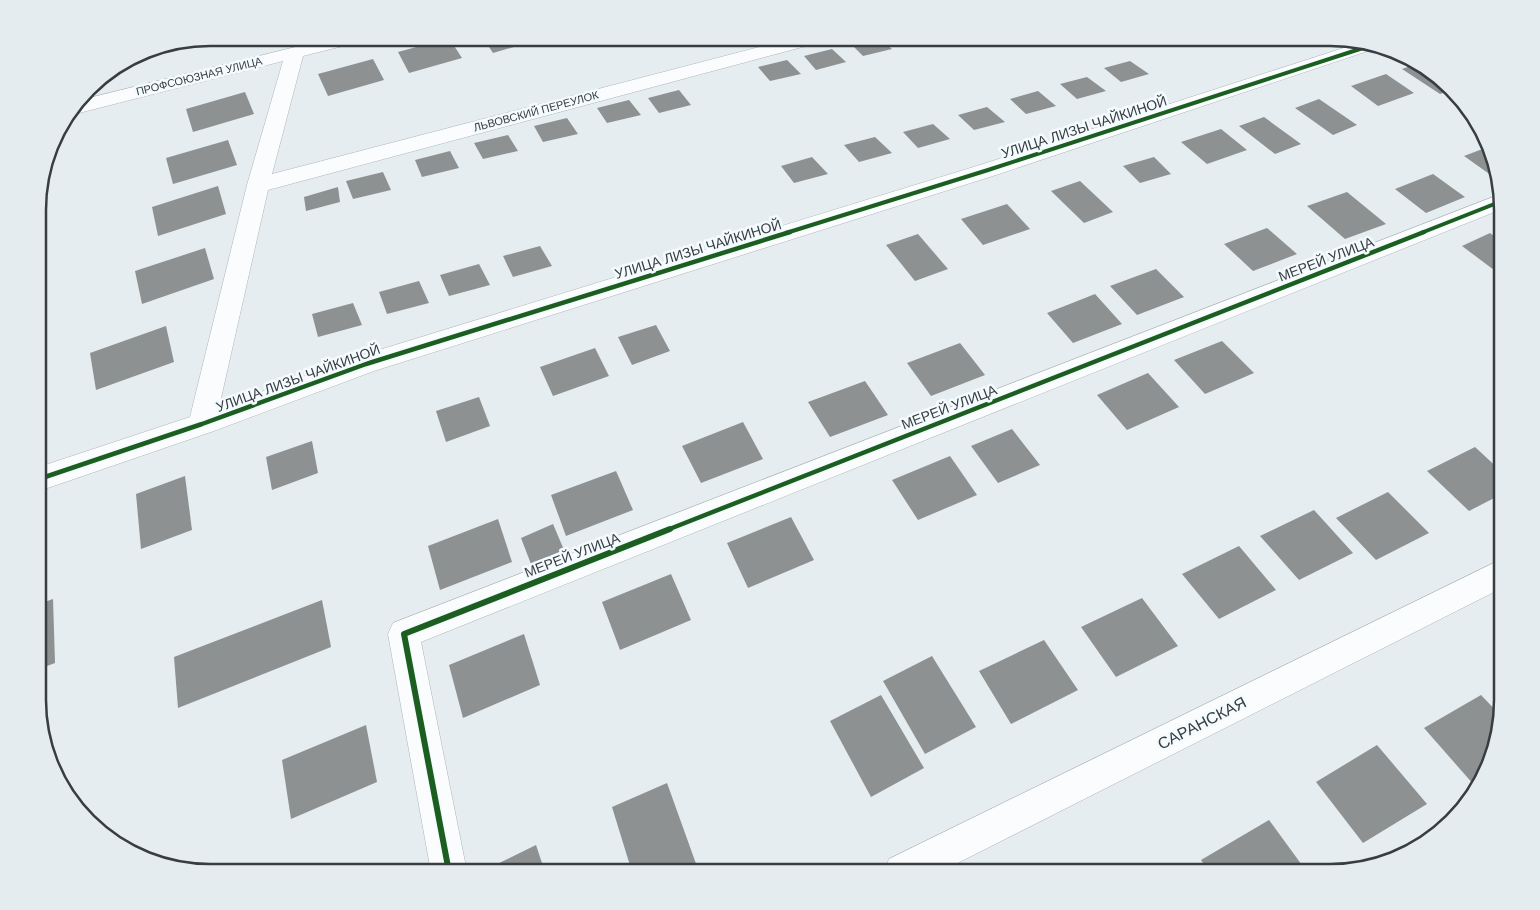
<svg xmlns="http://www.w3.org/2000/svg" width="1540" height="910" viewBox="0 0 1540 910" font-family="Arial,sans-serif">
<style>
.building{fill:#8e9191}
.lines{fill:none;stroke-linecap:round;stroke-linejoin:round}
.minor-casing{stroke:#afb5b8;stroke-width:1}
.minor{fill:#fbfcfd;fill-rule:evenodd}
.cycleway-far2-casing{stroke:#f4fbfe;stroke-width:6}
.cycleway-far1-casing{stroke:#f4fbfe;stroke-width:8}
.cycleway-casing{stroke:#f4fbfe;stroke-width:9}
.cycleway-far2{stroke:#1b5e20;stroke-width:4}
.cycleway-far1{stroke:#1b5e20;stroke-width:4.5}
.cycleway{stroke:#1b5e20;stroke-width:6}
.labels{text-anchor:middle;dominant-baseline:central;stroke-width:5;stroke-linejoin:round;paint-order:stroke}
.far-street-label{font-size:11px;fill:#373d40;stroke:#f4fbfe}
.street-label{font-size:14px;fill:#373d40;stroke:#f4fbfe}
.near-street-label{font-size:16px;fill:#373d40;stroke:#f4fbfe}
.rim{fill:none;stroke:#373d40;stroke-width:2.5}
</style>
<rect width="100%" height="100%" fill="#e5edf1"/>
<!-- building -->
<g class="building">
<path d="M449 38 462 58 409 73 398 52Z"/>
<path d="M483 38H545L493 53Z"/>
<path d="M873 38H879L892 49 863 56 850 43Z"/>
<path d="M895 38H929L903 45Z"/>
<path d="M1231 38H1259L1239 43Z"/>
<path d="M172 45 174 51 122 64 144 51Z"/>
<path d="M832 49 846 62 816 70 804 56Z"/>
<path d="M373 59 384 80 328 96 318 74Z"/>
<path d="M787 60 801 74 770 81 758 67Z"/>
<path d="M1130 61 1149 74 1121 82 1104 68Z"/>
<path d="M1419 63 1449 91 1440 94 1402 69Z"/>
<path d="M1386 74 1414 93 1378 106 1351 86Z"/>
<path d="M1087 77 1106 91 1077 99 1060 84Z"/>
<path d="M679 90 691 105 659 113 648 98Z"/>
<path d="M1038 91 1056 106 1026 114 1010 99Z"/>
<path d="M245 92 254 114 193 132 186 109Z"/>
<path d="M1319 99 1357 125 1333 135 1295 108Z"/>
<path d="M629 100 641 115 607 123 597 108Z"/>
<path d="M987 107 1005 122 974 130 958 115Z"/>
<path d="M1264 117 1301 144 1275 154 1239 126Z"/>
<path d="M567 118 578 134 543 142 534 126Z"/>
<path d="M933 124 950 139 918 148 903 132Z"/>
<path d="M1221 129 1247 150 1207 164 1181 142Z"/>
<path d="M508 135 518 151 483 159 474 143Z"/>
<path d="M875 137 892 153 859 162 844 145Z"/>
<path d="M228 140 237 165 173 184 166 158Z"/>
<path d="M1485 148 1495 178 1464 156Z"/>
<path d="M450 151 459 168 422 177 415 160Z"/>
<path d="M812 157 828 174 794 183 781 166Z"/>
<path d="M1154 157 1171 174 1140 183 1123 166Z"/>
<path d="M383 172 391 190 353 199 346 181Z"/>
<path d="M1433 174 1465 197 1426 213 1395 189Z"/>
<path d="M1080 181 1113 212 1084 223 1051 191Z"/>
<path d="M218 186 226 214 158 236 152 207Z"/>
<path d="M338 187 340 202 306 211 304 197Z"/>
<path d="M1347 192 1386 224 1345 239 1307 206Z"/>
<path d="M1007 204 1030 229 983 245 961 219Z"/>
<path d="M1267 228 1297 254 1253 271 1224 244Z"/>
<path d="M1490 233 1502 242V276L1462 246Z"/>
<path d="M918 234 948 269 915 281 886 245Z"/>
<path d="M540 246 552 266 513 277 503 256Z"/>
<path d="M205 248 214 279 142 304 135 271Z"/>
<path d="M479 264 490 285 449 296 440 275Z"/>
<path d="M1156 269 1184 297 1137 315 1110 286Z"/>
<path d="M419 281 429 303 387 314 379 292Z"/>
<path d="M1095 294 1122 324 1073 343 1047 313Z"/>
<path d="M353 303 362 325 318 337 312 314Z"/>
<path d="M656 325 670 351 632 365 618 337Z"/>
<path d="M166 326 174 362 96 390 90 353Z"/>
<path d="M1222 341 1254 373 1205 394 1174 360Z"/>
<path d="M960 343 985 375 931 396 907 363Z"/>
<path d="M595 348 609 376 553 396 540 367Z"/>
<path d="M43 356 47 394 39 397V358Z"/>
<path d="M1148 373 1179 407 1127 430 1097 395Z"/>
<path d="M865 381 888 415 830 437 808 402Z"/>
<path d="M479 397 490 426 446 442 436 411Z"/>
<path d="M743 422 763 459 701 483 682 446Z"/>
<path d="M1012 429 1040 465 998 483 971 446Z"/>
<path d="M312 441 318 473 272 490 266 457Z"/>
<path d="M1475 447 1502 472V494L1469 511 1427 471Z"/>
<path d="M950 456 977 495 918 520 892 480Z"/>
<path d="M616 471 633 510 566 536 551 495Z"/>
<path d="M185 476 192 530 141 549 136 494Z"/>
<path d="M1388 492 1429 533 1376 560 1336 518Z"/>
<path d="M1314 510 1353 553 1299 580 1260 536Z"/>
<path d="M791 517 814 560 748 588 727 543Z"/>
<path d="M498 519 512 562 440 590 428 546Z"/>
<path d="M553 524 564 550 531 564 521 538Z"/>
<path d="M1239 546 1276 590 1219 619 1182 574Z"/>
<path d="M671 574 691 620 620 650 602 602Z"/>
<path d="M1142 598 1178 646 1116 677 1081 627Z"/>
<path d="M53 599 55 663 39 669V604Z"/>
<path d="M322 600 331 647 178 708 174 657Z"/>
<path d="M524 634 540 685 463 718 449 665Z"/>
<path d="M1044 640 1078 690 1011 724 979 671Z"/>
<path d="M932 656 976 727 925 754 883 681Z"/>
<path d="M881 695 924 768 871 797 830 721Z"/>
<path d="M1481 695 1501 716 1481 781 1474 785 1424 728Z"/>
<path d="M366 725 377 782 291 819 282 760Z"/>
<path d="M1377 745 1427 804 1363 843 1316 782Z"/>
<path d="M667 783 699 872H632L612 807Z"/>
<path d="M1269 820 1307 872H1209L1201 860Z"/>
<path d="M536 845 545 872H481Z"/>
<path d="M1184 863 1190 872H1168Z"/>
</g>
<g class="lines">
<defs>
<g id="minor">
<path d="M332 38H361L359 42 303 56 272 174 794 38H823L821 42 268 190 219 407 366 354 980 165 1356 44 1374 49 996 175 374 371 211 432 39 491V467L190 417 247 185 283 61 75 114 71 113 81 100Z"/>
<path d="M1501 194 1502 209 421 642 467 872H431L388 634 393 623Z"/>
<path d="M1502 559V588L940 872H884L889 859Z"/>
</g>
</defs>
<!-- minor casing -->
<use href="#minor" class="minor-casing"/>
<!-- minor -->
<use href="#minor" class="minor"/>
<defs>
<g id="cycleway-far2">
<path d="M786 233 988 170 1366 47"/>
<path d="M1421 233 1502 201"/>
</g>
<g id="cycleway-far1">
<path d="M39 479 202 424 366 364 790 232"/>
<path d="M667 530 1424 232"/>
</g>
<path id="cycleway" d="M449 872 404 634 670 529"/>
</defs>
<!-- cycleway-far2 casing -->
<use href="#cycleway-far2" class="cycleway-far2-casing"/>
<!-- cycleway-far1 casing -->
<use href="#cycleway-far1" class="cycleway-far1-casing"/>
<!-- cycleway casing -->
<use href="#cycleway" class="cycleway-casing"/>
<!-- cycleway-far2 -->
<use href="#cycleway-far2" class="cycleway-far2"/>
<!-- cycleway-far1 -->
<use href="#cycleway-far1" class="cycleway-far1"/>
<!-- cycleway -->
<use href="#cycleway" class="cycleway"/>
</g>
<g class="labels">
<!-- far-street labels -->
<g class="far-street-label">
<text transform="translate(199 76) rotate(-14)">ПРОФСОЮЗНАЯ УЛИЦА</text>
<text transform="translate(536 111) rotate(-15)">ЛЬВОВСКИЙ ПЕРЕУЛОК</text>
</g>
<!-- street labels -->
<g class="street-label">
<text transform="translate(1084 127) rotate(-18)">УЛИЦА ЛИЗЫ ЧАЙКИНОЙ</text>
<text transform="translate(698 249) rotate(-17)">УЛИЦА ЛИЗЫ ЧАЙКИНОЙ</text>
<text transform="translate(1326 259) rotate(-21)">МЕРЕЙ УЛИЦА</text>
<text transform="translate(298 378) rotate(-20)">УЛИЦА ЛИЗЫ ЧАЙКИНОЙ</text>
<text transform="translate(949 407) rotate(-21)">МЕРЕЙ УЛИЦА</text>
<text transform="translate(572 555) rotate(-21)">МЕРЕЙ УЛИЦА</text>
</g>
<!-- near-street labels -->
<g class="near-street-label">
<text transform="translate(1202 723) rotate(-27)">САРАНСКАЯ</text>
</g>
</g>
<!-- crop -->
<path d="M0 0H1540V910H0ZM210 46H1330A164 164 0 0 1 1494 210V700A164 164 0 0 1 1330 864H210A164 164 0 0 1 46 700V210A164 164 0 0 1 210 46Z" fill="#e5ecef" fill-rule="evenodd"/>
<path class="rim" d="M210 46H1330A164 164 0 0 1 1494 210V700A164 164 0 0 1 1330 864H210A164 164 0 0 1 46 700V210A164 164 0 0 1 210 46Z"/>
</svg>
